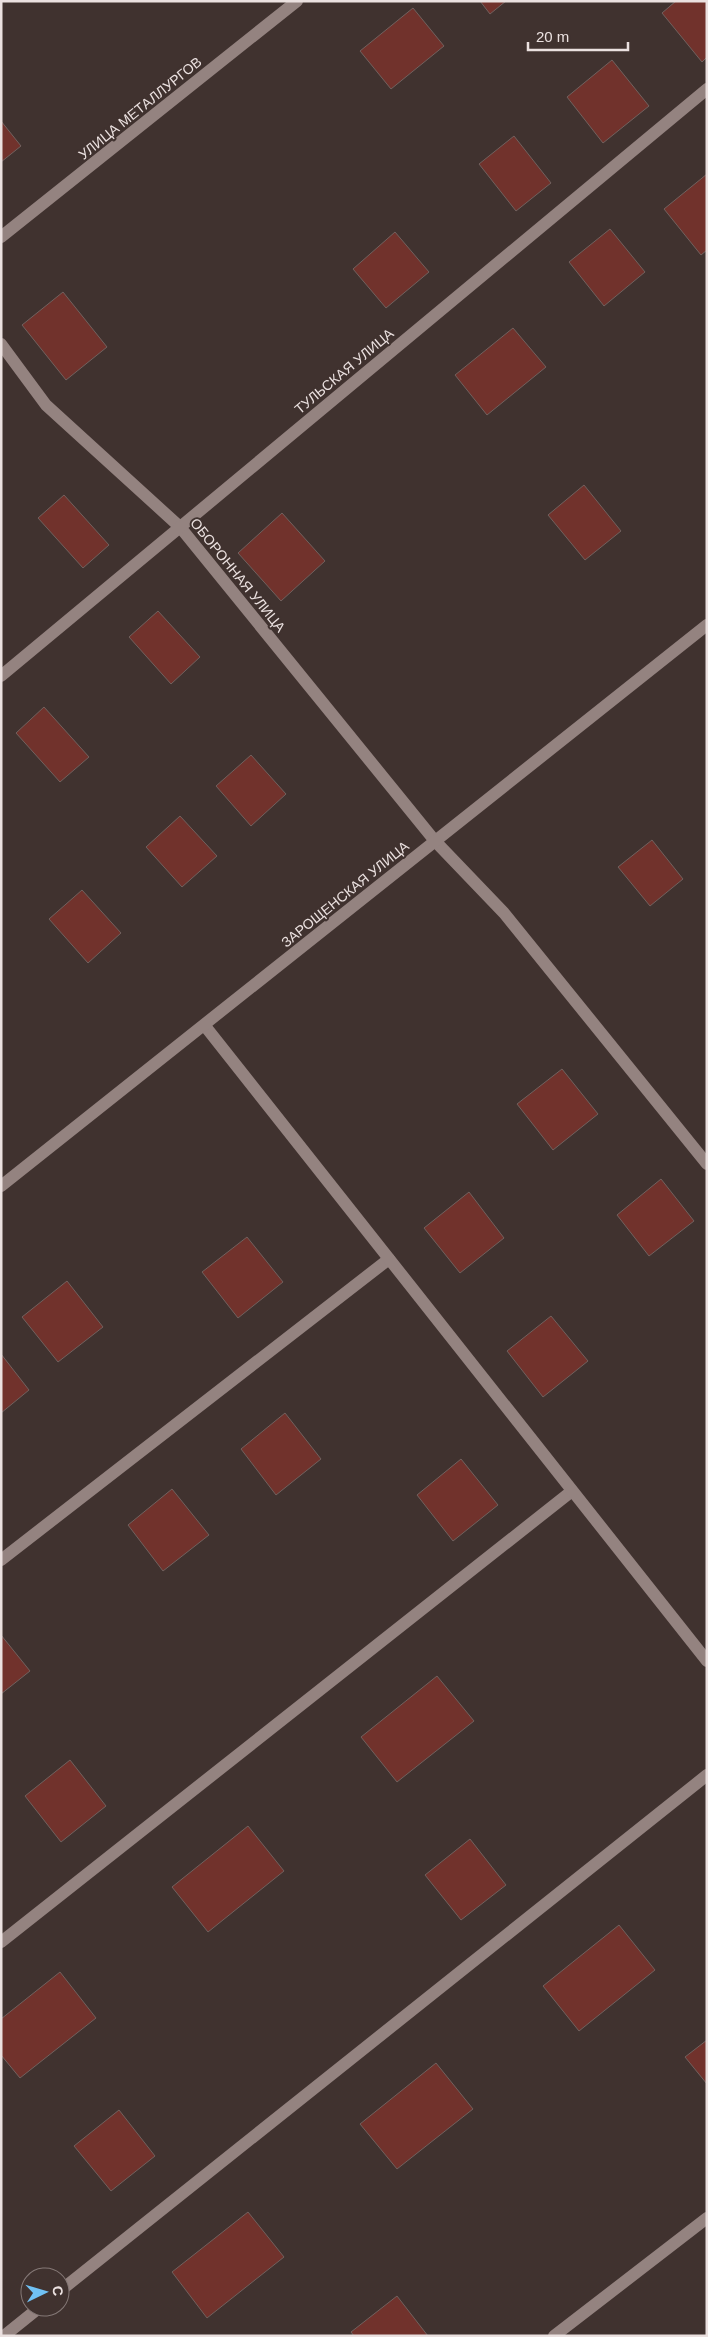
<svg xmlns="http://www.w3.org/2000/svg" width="708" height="2337" viewBox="0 0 708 2337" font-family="Arial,sans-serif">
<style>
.building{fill:#71322c;stroke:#71615e}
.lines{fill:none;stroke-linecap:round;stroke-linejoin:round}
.lane{stroke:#948380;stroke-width:12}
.street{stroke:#948380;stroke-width:12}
.secondary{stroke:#948380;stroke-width:12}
.labels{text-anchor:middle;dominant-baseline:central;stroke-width:4;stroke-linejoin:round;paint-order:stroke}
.street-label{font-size:14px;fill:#ebe1e0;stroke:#40322f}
</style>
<rect width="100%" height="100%" fill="#40322f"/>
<!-- building -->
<g class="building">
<path d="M480 1H506L490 14Z"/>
<path d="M676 1H707V57L702 62 662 13Z"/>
<path d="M413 8 444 46 391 89 360 51Z"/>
<path d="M612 60 649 106 603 143 567 97Z"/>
<path d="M1 121 21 146 1 162Z"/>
<path d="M514 136 551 183 516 211 479 164Z"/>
<path d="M707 174V250L701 255 664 209Z"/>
<path d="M610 229 645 272 604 306 569 262Z"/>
<path d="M395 232 429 272 386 308 353 269Z"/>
<path d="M63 292 107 347 66 380 22 325Z"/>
<path d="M513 328 546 367 487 415 455 375Z"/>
<path d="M584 485 621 531 585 560 548 515Z"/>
<path d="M64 495 109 545 83 568 38 518Z"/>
<path d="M282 513 325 561 281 601 238 553Z"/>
<path d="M158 611 200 657 171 684 129 637Z"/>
<path d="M44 707 89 757 60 782 16 733Z"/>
<path d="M251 755 286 794 251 826 216 786Z"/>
<path d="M180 816 217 856 182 887 146 847Z"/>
<path d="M652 840 683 879 650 906 618 867Z"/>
<path d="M82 890 121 933 88 963 49 919Z"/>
<path d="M562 1069 598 1114 553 1150 517 1104Z"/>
<path d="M661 1179 694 1221 649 1256 617 1215Z"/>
<path d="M469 1192 504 1238 460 1273 424 1228Z"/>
<path d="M247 1237 283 1282 238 1318 202 1272Z"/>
<path d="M67 1281 103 1327 58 1362 22 1317Z"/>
<path d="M551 1316 588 1361 543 1397 507 1351Z"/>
<path d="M1 1354 29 1390 1 1413Z"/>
<path d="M285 1413 321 1459 276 1495 241 1449Z"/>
<path d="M461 1459 498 1505 453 1541 417 1495Z"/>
<path d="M172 1489 209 1535 163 1571 128 1525Z"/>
<path d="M1 1635 30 1671 1 1694Z"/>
<path d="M437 1676 474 1721 397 1782 361 1737Z"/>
<path d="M70 1760 106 1806 61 1842 25 1796Z"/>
<path d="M248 1826 284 1871 208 1932 172 1887Z"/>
<path d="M470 1839 506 1885 461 1920 425 1875Z"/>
<path d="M619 1925 655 1970 579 2031 543 1986Z"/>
<path d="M60 1972 96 2018 20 2078 1 2055V2019Z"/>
<path d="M707 2040V2084L685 2057Z"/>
<path d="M436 2063 473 2109 397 2169 360 2124Z"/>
<path d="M119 2110 155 2156 111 2191 74 2146Z"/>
<path d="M248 2212 284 2257 207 2318 172 2272Z"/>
<path d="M397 2296 428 2336H354L351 2332Z"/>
</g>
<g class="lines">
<!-- lane -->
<g class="lane">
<path d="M1 1560 389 1259"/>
<path d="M1 1942 572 1491"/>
<path d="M60 2291 707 1775"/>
<path d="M4 2336 40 2307"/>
</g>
<!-- street -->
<g class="street">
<path d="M1 237 297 1"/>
<path d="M1 344 46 405 180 527 435 841 504 913 707 1164"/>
<path d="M1 676 707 89"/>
<path d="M205 1026 707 1661"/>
<path d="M554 2336 707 2218"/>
</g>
<!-- secondary -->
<path class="secondary" d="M1 1186 707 625"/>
</g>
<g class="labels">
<!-- street labels -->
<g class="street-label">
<text transform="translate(140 108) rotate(-39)">УЛИЦА МЕТАЛЛУРГОВ</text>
<text transform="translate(344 371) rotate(-40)">ТУЛЬСКАЯ УЛИЦА</text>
<text transform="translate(238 575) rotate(51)">ОБОРОННАЯ УЛИЦА</text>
<text transform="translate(345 894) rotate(-39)">ЗАРОЩЕНСКАЯ УЛИЦА</text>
</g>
</g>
<!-- border -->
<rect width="708" height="2337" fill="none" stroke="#ebe1e0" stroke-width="5"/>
<!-- north arrow -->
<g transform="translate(45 2292) rotate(85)"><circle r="24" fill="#40322f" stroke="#847876"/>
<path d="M0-4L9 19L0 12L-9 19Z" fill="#70c1f4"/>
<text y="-8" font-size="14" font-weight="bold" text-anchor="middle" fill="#ebe1e0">С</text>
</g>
<!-- scale -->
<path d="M528 42v8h100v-8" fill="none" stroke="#ebe1e0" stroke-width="2.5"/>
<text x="536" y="42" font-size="15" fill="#ebe1e0" stroke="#40322f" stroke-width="4" paint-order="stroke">20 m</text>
</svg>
